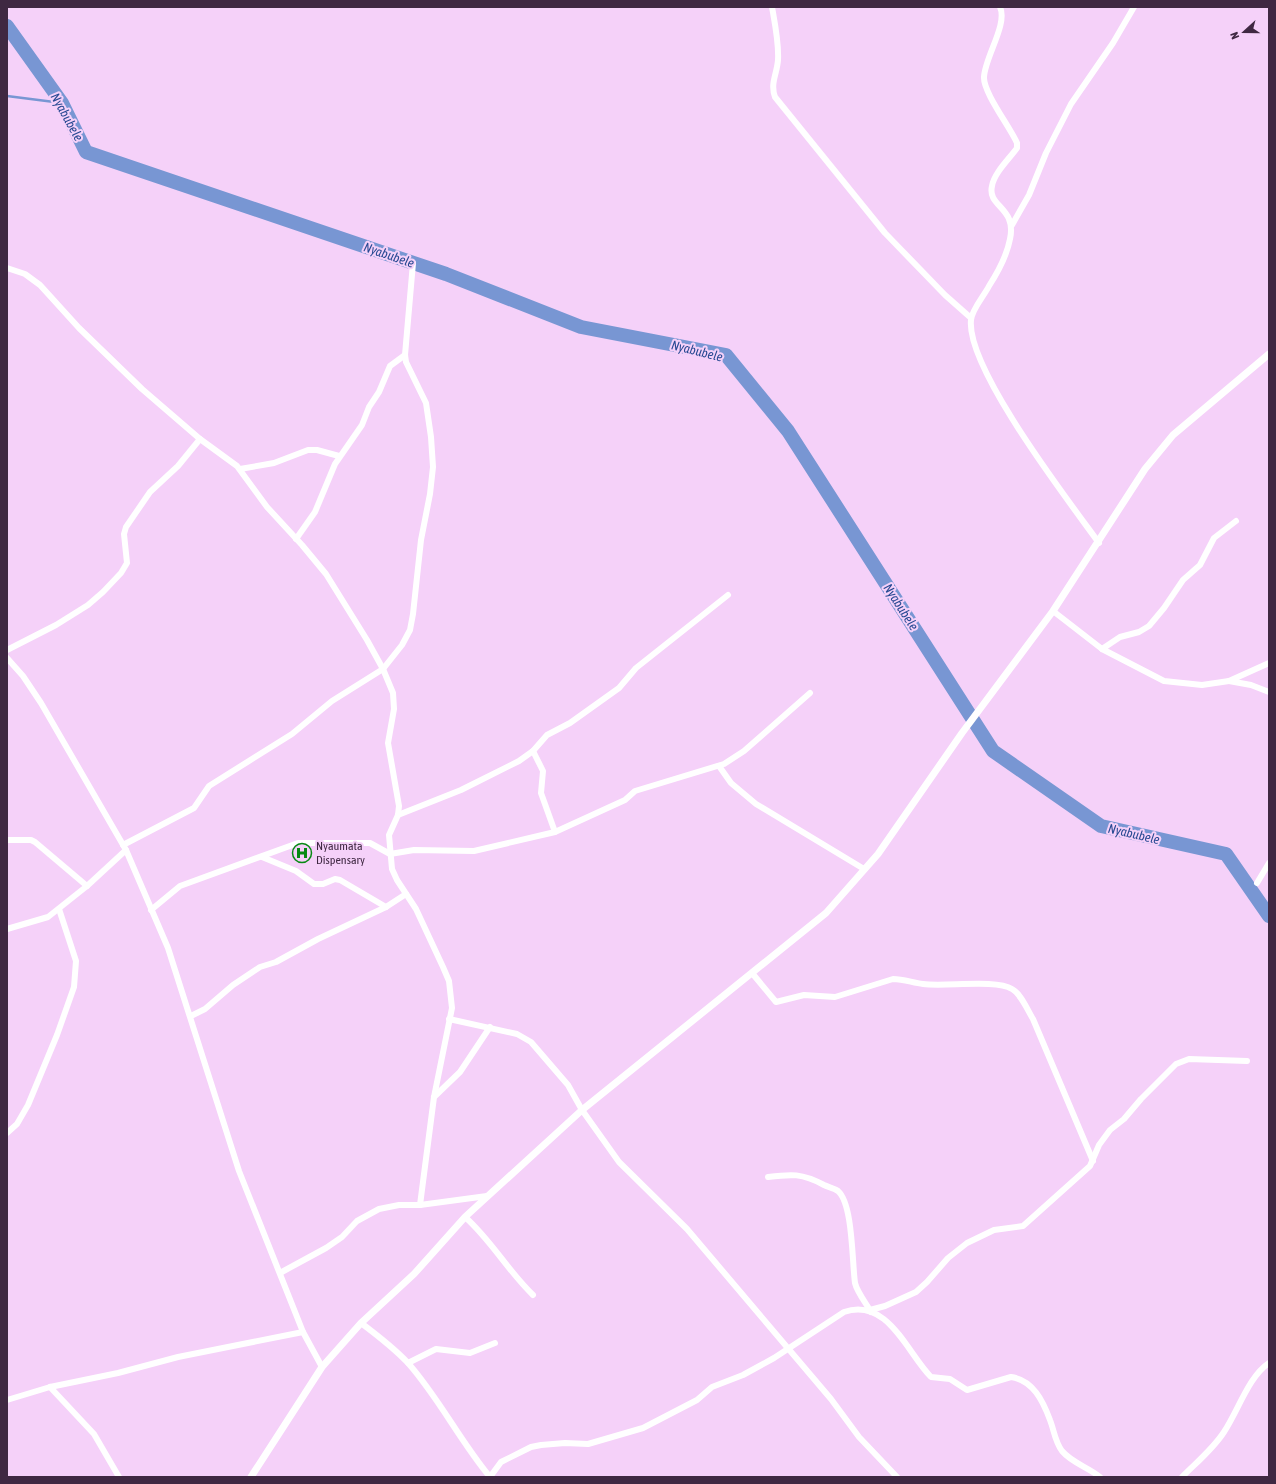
<svg xmlns="http://www.w3.org/2000/svg" width="1276" height="1484" viewBox="0 0 1276 1484" font-family="'Asap Condensed',sans-serif">
<style>
.lines{fill:none;stroke-linecap:round;stroke-linejoin:round}
.stream{stroke:#7896d3;stroke-width:2.5}
.river{stroke:#7896d3;stroke-width:14}
.minor{stroke:#fff;stroke-width:6}
.tertiary{stroke:#fff;stroke-width:7}
.labels{text-anchor:middle;dominant-baseline:central;stroke-width:4;stroke-linejoin:round;paint-order:stroke}
.poi-label{font-size:12px;fill:#3f2842;stroke:#f5d1f9;text-anchor:start}
.water-label{font-size:13px;font-style:italic;fill:#274992;stroke:#f5d1f9}
</style>
<rect width="100%" height="100%" fill="#f5d1f9"/>
<g class="lines">
<!-- stream -->
<path class="stream" d="M7 96 62 103"/>
<!-- river -->
<path class="river" d="M7 26 62 103 86 152 446 274 581 327 726 355 788 431 993 751 1101 826 1226 854 1269 916"/>
<!-- minor -->
<g class="minor">
<path d="M772 7C775 24 779 43 778 60 777 74 770 83 775 97L885 233 945 295 971 318"/>
<path d="M1000 7C1008 24 985 57 984 77 983 92 1010 127 1017 143V148C1009 159 994 173 992 186 987 207 1017 207 1010 239 1007 255 998 272 989 286 984 296 972 309 971 320 966 368 1068 500 1099 543"/>
<path d="M1012 225 1029 195 1046 153 1071 104 1113 43 1134 7"/>
<path d="M7 268 25 274 40 285 79 328 142 389 200 439 237 466 267 507 302 545 326 574 367 640 383 669 393 693 394 709 388 743 399 806 398 815 389 835 392 869 397 880 416 909 443 967 449 981 452 1008 434 1097 420 1205"/>
<path d="M240 469 274 463 308 450H317L339 456"/>
<path d="M296 539 315 512 335 464 362 425 369 407 379 392 390 366 405 355"/>
<path d="M1053 611 1102 649 1164 681 1202 685 1229 681 1269 663"/>
<path d="M1102 649 1120 637 1139 632 1149 626 1164 608 1183 580 1200 565 1214 538 1236 521"/>
<path d="M7 650 56 625 88 605 103 592 121 573 127 563 124 534 126 527 150 492 178 466 200 439"/>
<path d="M7 658 23 676 41 703 126 850 168 948 239 1171 303 1332 322 1367"/>
<path d="M1229 681 1251 685 1269 692"/>
<path d="M533 751 543 771 541 793 555 832"/>
<path d="M719 766 731 783 756 804 864 869"/>
<path d="M398 815 461 790 519 761 533 751 547 735 570 723 619 688 636 668 728 595"/>
<path d="M7 840H31L35 842 87 886"/>
<path d="M123 845 194 808 209 786 292 734 332 701 383 669 402 645 410 630 413 614 421 540 430 494 433 467 431 437 426 403 406 362 405 355 413 263"/>
<path d="M262 857 296 871 314 884H323L335 879 340 880 386 907"/>
<path d="M1257 883 1269 863"/>
<path d="M151 910 180 886 298 843H370L390 854 414 850 474 851 555 832 625 800 635 791 724 764 744 751 810 693"/>
<path d="M7 929 48 917 87 886 126 850"/>
<path d="M752 973 776 1002 804 995 835 997 893 979C904 979 913 983 923 984 945 987 996 979 1012 989 1021 994 1027 1009 1033 1019L1093 1161"/>
<path d="M191 1016 205 1009 233 985 260 967 276 962 318 939 386 907 406 894"/>
<path d="M449 1019 517 1034 531 1042 568 1085 582 1110 619 1162 687 1229 831 1399 859 1437 897 1477"/>
<path d="M434 1097 460 1072 490 1027"/>
<path d="M7 1133 17 1124 28 1105 57 1035 74 987 76 961 59 909"/>
<path d="M768 1177C791 1174 802 1173 824 1185 828 1187 834 1188 838 1191 853 1204 852 1262 855 1283 857 1292 866 1303 871 1312"/>
<path d="M465 1217C491 1240 508 1271 533 1295"/>
<path d="M280 1273 326 1248 342 1237 357 1221 379 1209 399 1205H420L487 1196"/>
<path d="M870 1310 885 1306 916 1292 927 1282 948 1258 967 1243 994 1230 1023 1226 1090 1166 1099 1145 1110 1130 1124 1119 1141 1099 1176 1064 1189 1059 1247 1061"/>
<path d="M361 1323C377 1335 394 1348 408 1363 439 1398 460 1441 490 1477"/>
<path d="M408 1363 436 1349 470 1353 495 1343"/>
<path d="M50 1387 94 1434 119 1477"/>
<path d="M7 1400 50 1387 118 1373 178 1357 303 1332"/>
<path d="M490 1477 501 1462 531 1447 541 1445 565 1443 588 1444 643 1428 697 1400 712 1387 743 1375 774 1358 844 1312C888 1297 907 1353 931 1377L950 1379 967 1390 1011 1377C1033 1380 1043 1401 1050 1420 1054 1430 1055 1442 1062 1451 1072 1463 1088 1467 1100 1477"/>
<path d="M1182 1477C1197 1462 1213 1449 1224 1432 1238 1411 1249 1376 1269 1363"/>
</g>
<!-- tertiary -->
<path class="tertiary" d="M251 1477 322 1367 361 1323 414 1274 465 1217 582 1110 826 913 878 854 962 733 1053 611 1145 469 1173 435 1269 354"/>
</g>
<!-- icons -->
<defs>
<symbol id="hospital-ring" viewBox="-11 -11 22 22"><circle r="9.5" fill="#f5d1f9" stroke="#078a14" stroke-width="1.5"/><path d="M-5-5h3v3.5h4V-5h3V5h-3V1.5h-4V5h-3Z" fill="#078a14"/></symbol>
</defs>
<g fill-rule="evenodd">
<use href="#hospital-ring" x="291" y="842" width="22" height="22"/>
</g>
<g class="labels">
<!-- poi labels -->
<g class="poi-label">
<text x="316" y="846">Nyaumata<tspan x="316" dy="14">Dispensary</tspan></text>
</g>
<!-- water labels -->
<g class="water-label">
<text transform="translate(67 117) rotate(61)">Nyabubele</text>
<text transform="translate(389 255) rotate(19)">Nyabubele</text>
<text transform="translate(697 351) rotate(14)">Nyabubele</text>
<text transform="translate(901 607) rotate(57)">Nyabubele</text>
<text transform="translate(1134 834) rotate(13)">Nyabubele</text>
</g>
</g>
<!-- border -->
<rect width="1276" height="1484" fill="none" stroke="#3f2842" stroke-width="16"/>
<!-- north arrow -->
<g transform="translate(1244 32) rotate(249)" stroke="#f5d1f9" stroke-width="3" paint-order="stroke">
<path d="M0-3L7 15L0 10L-7 15Z" fill="#3f2842"/>
<text y="-6" font-size="11" font-weight="bold" text-anchor="middle" fill="#3f2842">N</text>
</g>
</svg>
